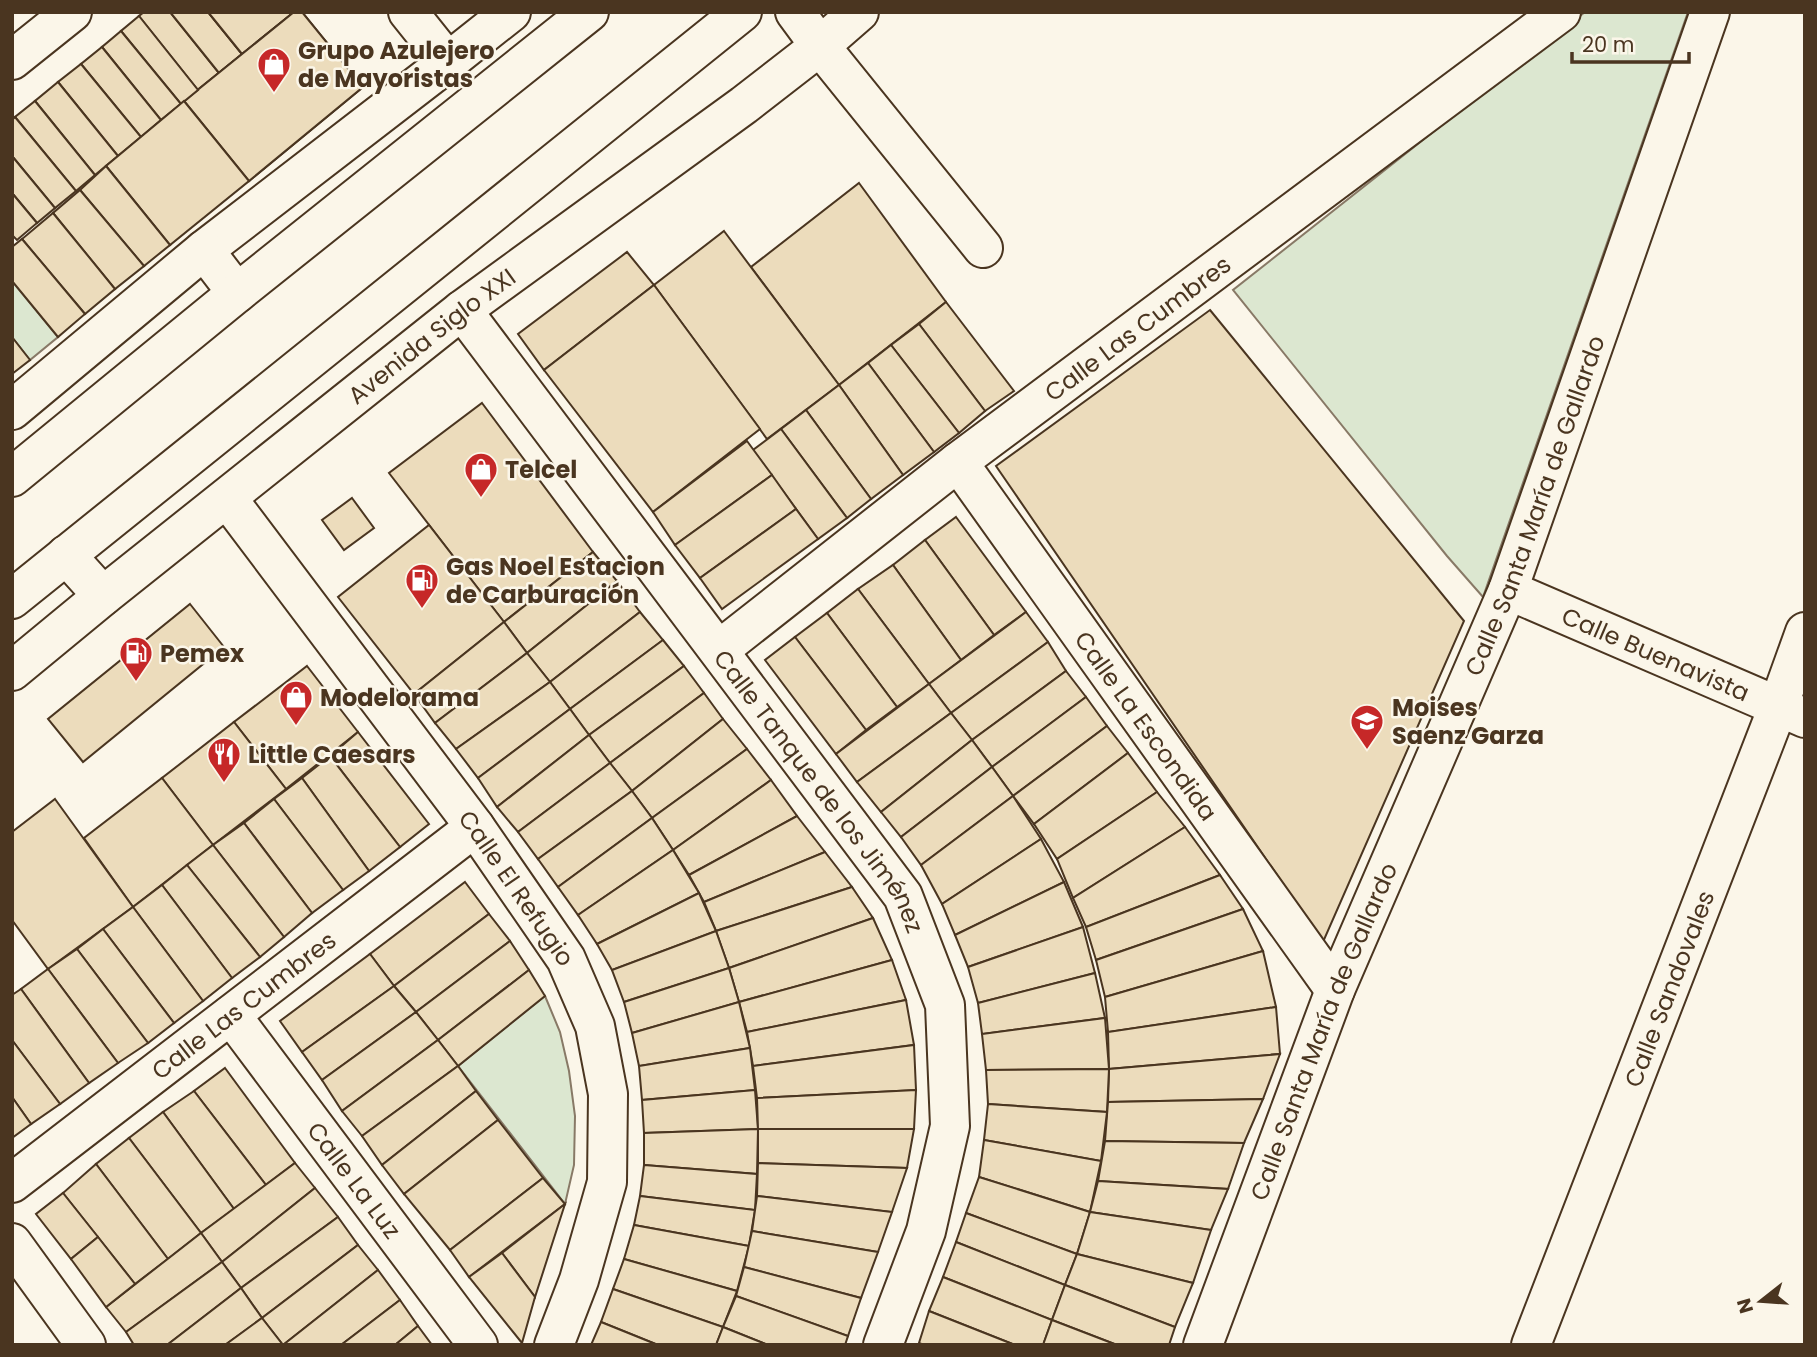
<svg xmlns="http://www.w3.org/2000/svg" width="1817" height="1357" viewBox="0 0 1817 1357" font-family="Poppins,sans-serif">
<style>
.green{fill:#dce7d0;stroke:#887966;stroke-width:2}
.building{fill:#ecdcbc;stroke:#4a3520;stroke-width:2}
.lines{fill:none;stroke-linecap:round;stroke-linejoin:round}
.minor-casing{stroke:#4a3520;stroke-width:42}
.highway-casing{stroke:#4a3520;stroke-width:42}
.minor{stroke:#fbf6e9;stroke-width:38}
.highway{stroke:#fbf6e9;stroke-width:38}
.labels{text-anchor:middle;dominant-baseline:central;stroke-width:5;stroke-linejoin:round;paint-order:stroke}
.poi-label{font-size:24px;font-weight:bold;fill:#4a3520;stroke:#fbf6e9;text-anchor:start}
.street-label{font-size:24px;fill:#4a3520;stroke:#fbf6e9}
</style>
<rect width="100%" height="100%" fill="#fbf6e9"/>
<!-- green -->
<g class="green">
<path d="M1585 12H1688L1483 597 1447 556 1233 290Z"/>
<path d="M12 281 58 337 30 360 12 337Z"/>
<path d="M545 996 560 1032 569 1071 575 1116 574 1165 565 1204 458 1066Z"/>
</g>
<!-- building -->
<g class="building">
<path d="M144 12H170L219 73 198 90 139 16Z"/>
<path d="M170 12H208L242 54 219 73Z"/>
<path d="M208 12H294L242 54Z"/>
<path d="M208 12H294L242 54Z"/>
<path d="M294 12H302L363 87 249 181 184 101Z"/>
<path d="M294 12H302L363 87 249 181 184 101Z"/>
<path d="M139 16 198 90 181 104 121 31Z"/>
<path d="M121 31 181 104 161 120 102 47Z"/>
<path d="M102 47 161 120 141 137 81 64Z"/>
<path d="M81 64 141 137 118 156 58 82Z"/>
<path d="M58 82 118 156 95 175 35 101Z"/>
<path d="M35 101 95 175 76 191 15 117Z"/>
<path d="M184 101 249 181 170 245 106 166Z"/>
<path d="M15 117 76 191 55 208 12 156V120Z"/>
<path d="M12 156 55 208 37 223 12 193Z"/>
<path d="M106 166 170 245 144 266 80 190Z"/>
<path d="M859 183 946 302 839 385 751 267Z"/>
<path d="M80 190 144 266 115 289 53 213Z"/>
<path d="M12 193 37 223 17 240 12 235Z"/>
<path d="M53 213 115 289 85 314 22 239Z"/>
<path d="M724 231 839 385 767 439 654 285Z"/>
<path d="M22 239 85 314 58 337 12 281V247Z"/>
<path d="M627 252 654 285 544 370 518 334Z"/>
<path d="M654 285 760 429 653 512 544 370Z"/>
<path d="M946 302 1014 391 985 411 919 324Z"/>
<path d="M1210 310 1464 621 1323 942 996 466Z"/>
<path d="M919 324 985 411 959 433 891 345Z"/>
<path d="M12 337 30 360 12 374Z"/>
<path d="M891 345 959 433 934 452 868 363Z"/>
<path d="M868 363 934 452 903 475 839 385Z"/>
<path d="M839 385 903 475 871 499 806 410Z"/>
<path d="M482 403 593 552 504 622 389 473Z"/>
<path d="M806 410 871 499 847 518 781 429Z"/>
<path d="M781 429 847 518 818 539 753 450Z"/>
<path d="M747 441 772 475 675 545 653 512Z"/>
<path d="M772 475 796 509 700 578 675 545Z"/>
<path d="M352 498 374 528 344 550 322 520Z"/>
<path d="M796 509 818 539 722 609 700 578Z"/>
<path d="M956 517 1026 612 994 635 925 540Z"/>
<path d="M429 525 504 622 414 694 338 597Z"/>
<path d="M925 540 994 635 961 660 893 565Z"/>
<path d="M593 552 617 581 527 653 504 622Z"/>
<path d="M893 565 961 660 929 684 858 589Z"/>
<path d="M617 581 640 612 550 682 527 653Z"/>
<path d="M858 589 929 684 897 707 827 613Z"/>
<path d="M190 604 224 647 83 762 48 719Z"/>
<path d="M640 612 663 640 570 709 550 682Z"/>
<path d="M1026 612 1048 642 951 713 929 684Z"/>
<path d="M827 613 897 707 866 730 795 637Z"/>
<path d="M504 622 527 653 435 723 414 694Z"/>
<path d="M795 637 866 730 836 754 765 660Z"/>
<path d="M663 640 684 666 589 735 570 709Z"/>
<path d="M1048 642 1066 671 972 740 951 713Z"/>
<path d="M527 653 550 682 456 749 435 723Z"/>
<path d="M307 666 358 732 286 789 234 722Z"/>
<path d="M684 666 704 693 610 763 589 735Z"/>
<path d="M1066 671 1086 697 992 767 972 740Z"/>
<path d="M550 682 570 709 478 778 456 749Z"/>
<path d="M929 684 951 713 857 782 836 754Z"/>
<path d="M704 693 723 719 632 791 610 763Z"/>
<path d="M1086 697 1107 726 1013 796 992 767Z"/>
<path d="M570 709 589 735 497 807 478 778Z"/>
<path d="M951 713 972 740 881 812 857 782Z"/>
<path d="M723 719 747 749 652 818 632 791Z"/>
<path d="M234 722 286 789 213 845 162 778Z"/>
<path d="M1107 726 1128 753 1034 824 1013 796Z"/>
<path d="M358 732 429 824 400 847 330 756Z"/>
<path d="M589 735 610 763 518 832 497 807Z"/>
<path d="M972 740 992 767 901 837 881 812Z"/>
<path d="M747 749 771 780 673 850 652 818Z"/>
<path d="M1128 753 1157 792 1057 859 1034 824Z"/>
<path d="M330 756 400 847 369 871 302 778Z"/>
<path d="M610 763 632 791 538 859 518 832Z"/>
<path d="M992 767 1013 796 921 865 901 837Z"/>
<path d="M162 778 213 845 133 907 84 838Z"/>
<path d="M302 778 369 871 343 890 274 799Z"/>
<path d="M771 780 797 816 689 875 673 850Z"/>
<path d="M632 791 652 818 558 887 538 859Z"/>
<path d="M1157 792 1185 827 1073 898 1057 859Z"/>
<path d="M1013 796 1041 839 942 904 921 865Z"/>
<path d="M55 799 133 907 48 969 12 920V832Z"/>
<path d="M274 799 343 890 312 913 244 823Z"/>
<path d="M797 816 825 852 704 902 689 875Z"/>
<path d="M652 818 673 850 578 915 558 887Z"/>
<path d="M244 823 312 913 284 937 213 845Z"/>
<path d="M1185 827 1220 875 1086 927 1073 898Z"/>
<path d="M1041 839 1064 882 955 935 942 904Z"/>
<path d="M213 845 284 937 260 957 187 865Z"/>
<path d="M673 850 699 893 597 944 578 915Z"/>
<path d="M825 852 852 887 716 931 704 902Z"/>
<path d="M187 865 260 957 232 978 162 885Z"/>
<path d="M1220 875 1243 909 1096 960 1086 927Z"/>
<path d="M465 882 489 914 394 986 370 954Z"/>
<path d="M1064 882 1083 927 968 967 955 935Z"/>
<path d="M162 885 232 978 203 1001 133 907Z"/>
<path d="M852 887 873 918 729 968 716 931Z"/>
<path d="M699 893 716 931 612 970 597 944Z"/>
<path d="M133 907 203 1001 174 1023 103 929Z"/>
<path d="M1243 909 1263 951 1105 997 1096 960Z"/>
<path d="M489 914 510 941 416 1012 394 986Z"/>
<path d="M873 918 892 960 739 1002 729 968Z"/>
<path d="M1083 927 1095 973 978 1003 968 967Z"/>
<path d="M103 929 174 1023 148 1043 77 949Z"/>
<path d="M716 931 729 968 624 1002 612 970Z"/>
<path d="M510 941 529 970 438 1040 416 1012Z"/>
<path d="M77 949 148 1043 118 1063 48 969Z"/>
<path d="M1263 951 1276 1007 1108 1032 1105 997Z"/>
<path d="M370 954 394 986 302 1052 280 1021Z"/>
<path d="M892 960 906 1000 747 1032 739 1002Z"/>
<path d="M729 968 739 1002 632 1033 624 1002Z"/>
<path d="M48 969 118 1063 89 1083 21 989Z"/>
<path d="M529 970 545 996 458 1066 438 1040Z"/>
<path d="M1095 973 1105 1018 982 1034 978 1003Z"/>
<path d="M394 986 416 1012 322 1080 302 1052Z"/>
<path d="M21 989 89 1083 60 1104 12 1040V995Z"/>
<path d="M906 1000 914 1045 753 1066 747 1032Z"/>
<path d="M739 1002 750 1048 639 1066 632 1033Z"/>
<path d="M1276 1007 1280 1054 1109 1069 1108 1032Z"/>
<path d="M416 1012 438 1040 342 1111 322 1080Z"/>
<path d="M1105 1018 1109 1069 986 1070 982 1034Z"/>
<path d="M12 1040 60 1104 31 1124 12 1097Z"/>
<path d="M438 1040 458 1066 362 1136 342 1111Z"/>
<path d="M914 1045 916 1090 757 1098 753 1066Z"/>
<path d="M750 1048 755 1090 642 1100 639 1066Z"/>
<path d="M1280 1054 1263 1099 1108 1102 1109 1069Z"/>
<path d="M458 1066 476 1091 382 1165 362 1136Z"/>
<path d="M225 1068 295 1163 266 1185 194 1091Z"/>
<path d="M1109 1069 1107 1112 988 1104 986 1070Z"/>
<path d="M755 1090 758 1129 644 1133 642 1100Z"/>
<path d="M916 1090 914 1129H758L757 1098Z"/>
<path d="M194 1091 266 1185 234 1209 163 1112Z"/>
<path d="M476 1091 498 1120 404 1194 382 1165Z"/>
<path d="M12 1097 31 1124 12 1138Z"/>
<path d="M1263 1099 1244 1143 1105 1141 1108 1102Z"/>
<path d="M988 1104 1107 1112 1101 1161 984 1140Z"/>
<path d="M163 1112 234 1209 201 1233 129 1138Z"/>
<path d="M498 1120 543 1178 450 1250 404 1194Z"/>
<path d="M758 1129 757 1174 644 1165V1133Z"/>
<path d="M758 1129H914L907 1168 758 1163Z"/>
<path d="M129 1138 201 1233 168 1259 96 1164Z"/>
<path d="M984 1140 1101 1161 1090 1212 979 1177Z"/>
<path d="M1105 1141 1244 1143 1228 1189 1098 1181Z"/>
<path d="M295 1163 315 1188 222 1262 201 1233Z"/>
<path d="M758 1163 907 1168 892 1212 757 1196Z"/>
<path d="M96 1164 168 1259 135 1284 63 1193Z"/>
<path d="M644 1165 757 1174 755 1210 640 1196Z"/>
<path d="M979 1177 1090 1212 1077 1254 966 1213Z"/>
<path d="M543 1178 565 1204 469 1277 450 1250Z"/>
<path d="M1098 1181 1228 1189 1211 1230 1090 1212Z"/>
<path d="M315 1188 338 1217 241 1288 222 1262Z"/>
<path d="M63 1193 98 1237 71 1259 36 1214Z"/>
<path d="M640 1196 755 1210 749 1246 634 1225Z"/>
<path d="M757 1196 892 1212 878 1252 752 1231Z"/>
<path d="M565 1204 535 1297 502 1253Z"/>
<path d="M1090 1212 1211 1230 1193 1283 1077 1254Z"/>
<path d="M966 1213 1077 1254 1065 1285 956 1242Z"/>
<path d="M338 1217 358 1245 262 1318 241 1288Z"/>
<path d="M634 1225 749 1246 737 1291 624 1259Z"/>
<path d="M752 1231 878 1252 861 1298 744 1267Z"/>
<path d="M201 1233 222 1262 126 1332 106 1307Z"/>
<path d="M98 1237 135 1284 106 1307 71 1259Z"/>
<path d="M956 1242 1065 1285 1052 1320 943 1277Z"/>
<path d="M358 1245 378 1270 283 1345 262 1318Z"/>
<path d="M502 1253 535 1297 522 1343 469 1277Z"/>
<path d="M1077 1254 1193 1283 1175 1327 1065 1285Z"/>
<path d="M624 1259 737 1291 723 1327 613 1289Z"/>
<path d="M222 1262 241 1288 167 1345H134L126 1332Z"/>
<path d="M744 1267 861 1298 848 1336 736 1296Z"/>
<path d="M378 1270 400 1300 341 1345H283Z"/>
<path d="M943 1277 1052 1320 1043 1345H1015L929 1311Z"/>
<path d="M1065 1285 1175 1327 1169 1345H1117L1052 1320Z"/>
<path d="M241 1288 262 1318 225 1345H167Z"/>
<path d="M613 1289 723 1327 716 1345H658L601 1322Z"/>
<path d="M736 1296 848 1336 845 1345H768L723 1327Z"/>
<path d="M400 1300 418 1326 395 1345H341Z"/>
<path d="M929 1311 1015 1345H924L919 1343Z"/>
<path d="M262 1318 283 1345H225Z"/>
<path d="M1052 1320 1117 1345H1043Z"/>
<path d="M601 1322 658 1345H591Z"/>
<path d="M418 1326 432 1345H395Z"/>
<path d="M723 1327 768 1345H716Z"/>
</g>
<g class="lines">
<defs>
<g id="minor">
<path d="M408 12 448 62"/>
<path d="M795 12 820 46 983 248"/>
<path d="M12 60 72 12"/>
<path id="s1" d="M462 310 903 896 945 1005 950 1126 926 1231 883 1345"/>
<path d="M12 410 204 250 448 62 511 12"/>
<path id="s2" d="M958 462 1335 990"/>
<path id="s3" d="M227 498 475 827 566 959 595 1026 608 1094 607 1182 579 1280 554 1345"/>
<path id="s4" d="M1508 590 1805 718"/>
<path id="s5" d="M719 650 958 462 1561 12"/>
<path id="s6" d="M12 671 103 596 462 310 744 105 820 46 859 12"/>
<path id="s7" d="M231 1015 478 1345"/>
<path id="s8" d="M12 1183 475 827"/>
<path d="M12 1243 86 1345"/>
<path id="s9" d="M1203 1345 1335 990 1508 590 1710 12"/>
<path id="s10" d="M1531 1345 1778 707 1805 632"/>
</g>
<g id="highway">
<path d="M204 250 237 293"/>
<path d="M12 477 237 293 589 12"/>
<path d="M66 555 103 596"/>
<path d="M12 599 742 12"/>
</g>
</defs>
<!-- minor casing -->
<use href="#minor" class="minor-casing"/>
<!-- highway casing -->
<use href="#highway" class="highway-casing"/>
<!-- minor -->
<use href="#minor" class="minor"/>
<!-- highway -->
<use href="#highway" class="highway"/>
</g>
<!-- icons -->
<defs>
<symbol id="shop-pin" viewBox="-11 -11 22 30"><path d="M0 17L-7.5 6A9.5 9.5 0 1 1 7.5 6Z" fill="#c62828" stroke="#fbf6e9"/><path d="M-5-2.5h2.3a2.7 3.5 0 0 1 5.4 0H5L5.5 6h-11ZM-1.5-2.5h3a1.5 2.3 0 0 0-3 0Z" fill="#fff"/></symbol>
<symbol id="fuel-pin" viewBox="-11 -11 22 30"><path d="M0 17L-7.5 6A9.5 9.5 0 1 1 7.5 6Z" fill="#c62828" stroke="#fbf6e9"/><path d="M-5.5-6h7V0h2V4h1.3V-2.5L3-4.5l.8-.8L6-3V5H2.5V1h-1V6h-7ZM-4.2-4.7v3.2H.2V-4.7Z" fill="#fff"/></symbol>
<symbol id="school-pin" viewBox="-11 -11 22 30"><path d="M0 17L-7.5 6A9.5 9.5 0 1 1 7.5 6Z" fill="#c62828" stroke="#fbf6e9"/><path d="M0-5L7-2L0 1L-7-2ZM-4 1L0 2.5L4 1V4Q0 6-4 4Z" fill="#fff"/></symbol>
<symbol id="restaurant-pin" viewBox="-11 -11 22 30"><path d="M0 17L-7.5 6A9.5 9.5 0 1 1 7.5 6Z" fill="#c62828" stroke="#fbf6e9"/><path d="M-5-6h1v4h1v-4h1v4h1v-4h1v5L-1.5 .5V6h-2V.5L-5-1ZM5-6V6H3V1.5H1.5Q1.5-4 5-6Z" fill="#fff"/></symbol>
</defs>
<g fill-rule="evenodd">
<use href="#shop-pin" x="255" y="45" width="38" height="52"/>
<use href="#shop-pin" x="462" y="450" width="38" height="52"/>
<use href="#fuel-pin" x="403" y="561" width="38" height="52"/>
<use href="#fuel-pin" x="117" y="634" width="38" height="52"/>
<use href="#shop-pin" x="277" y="678" width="38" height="52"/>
<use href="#school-pin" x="1348" y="702" width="38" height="52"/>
<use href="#restaurant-pin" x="205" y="735" width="38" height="52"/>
</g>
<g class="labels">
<!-- poi labels -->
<g class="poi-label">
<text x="298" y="50">Grupo Azulejero<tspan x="298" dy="28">de Mayoristas</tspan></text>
<text x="505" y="469">Telcel</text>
<text x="446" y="566">Gas Noel Estacion<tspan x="446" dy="28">de Carburación</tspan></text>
<text x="160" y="653">Pemex</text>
<text x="320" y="697">Modelorama</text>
<text x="1392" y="707">Moises<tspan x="1392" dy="28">Saenz Garza</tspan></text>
<text x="248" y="754">Little Caesars</text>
</g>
<!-- street labels -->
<g class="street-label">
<text stroke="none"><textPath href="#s5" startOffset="528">Calle Las Cumbres</textPath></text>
<text stroke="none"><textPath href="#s6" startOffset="537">Avenida Siglo XXI</textPath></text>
<text stroke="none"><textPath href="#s9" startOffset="903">Calle Santa María de Gallardo</textPath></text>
<text stroke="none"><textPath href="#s4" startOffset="161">Calle Buenavista</textPath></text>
<text stroke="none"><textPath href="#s2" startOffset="324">Calle La Escondida</textPath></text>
<text stroke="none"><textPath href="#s1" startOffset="600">Calle Tanque de los Jiménez</textPath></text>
<text stroke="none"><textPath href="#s3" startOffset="486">Calle El Refugio</textPath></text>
<text stroke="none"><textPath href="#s10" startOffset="382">Calle Sandovales</textPath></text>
<text stroke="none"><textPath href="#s8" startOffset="292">Calle Las Cumbres</textPath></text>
<text stroke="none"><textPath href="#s9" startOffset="336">Calle Santa María de Gallardo</textPath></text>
<text stroke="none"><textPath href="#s7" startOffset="206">Calle La Luz</textPath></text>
</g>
</g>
<!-- border -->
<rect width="1817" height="1357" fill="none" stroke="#4a3520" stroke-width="28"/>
<!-- north arrow -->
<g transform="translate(1761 1301) rotate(253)" stroke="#fbf6e9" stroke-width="5" paint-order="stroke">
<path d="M0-5L12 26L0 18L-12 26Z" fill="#4a3520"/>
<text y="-10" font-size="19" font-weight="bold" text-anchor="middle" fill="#4a3520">N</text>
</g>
<!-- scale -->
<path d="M1572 52v10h117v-10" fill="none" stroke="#4a3520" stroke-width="3.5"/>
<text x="1582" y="52" font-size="21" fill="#4a3520" stroke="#fbf6e9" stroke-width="5" paint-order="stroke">20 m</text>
</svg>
